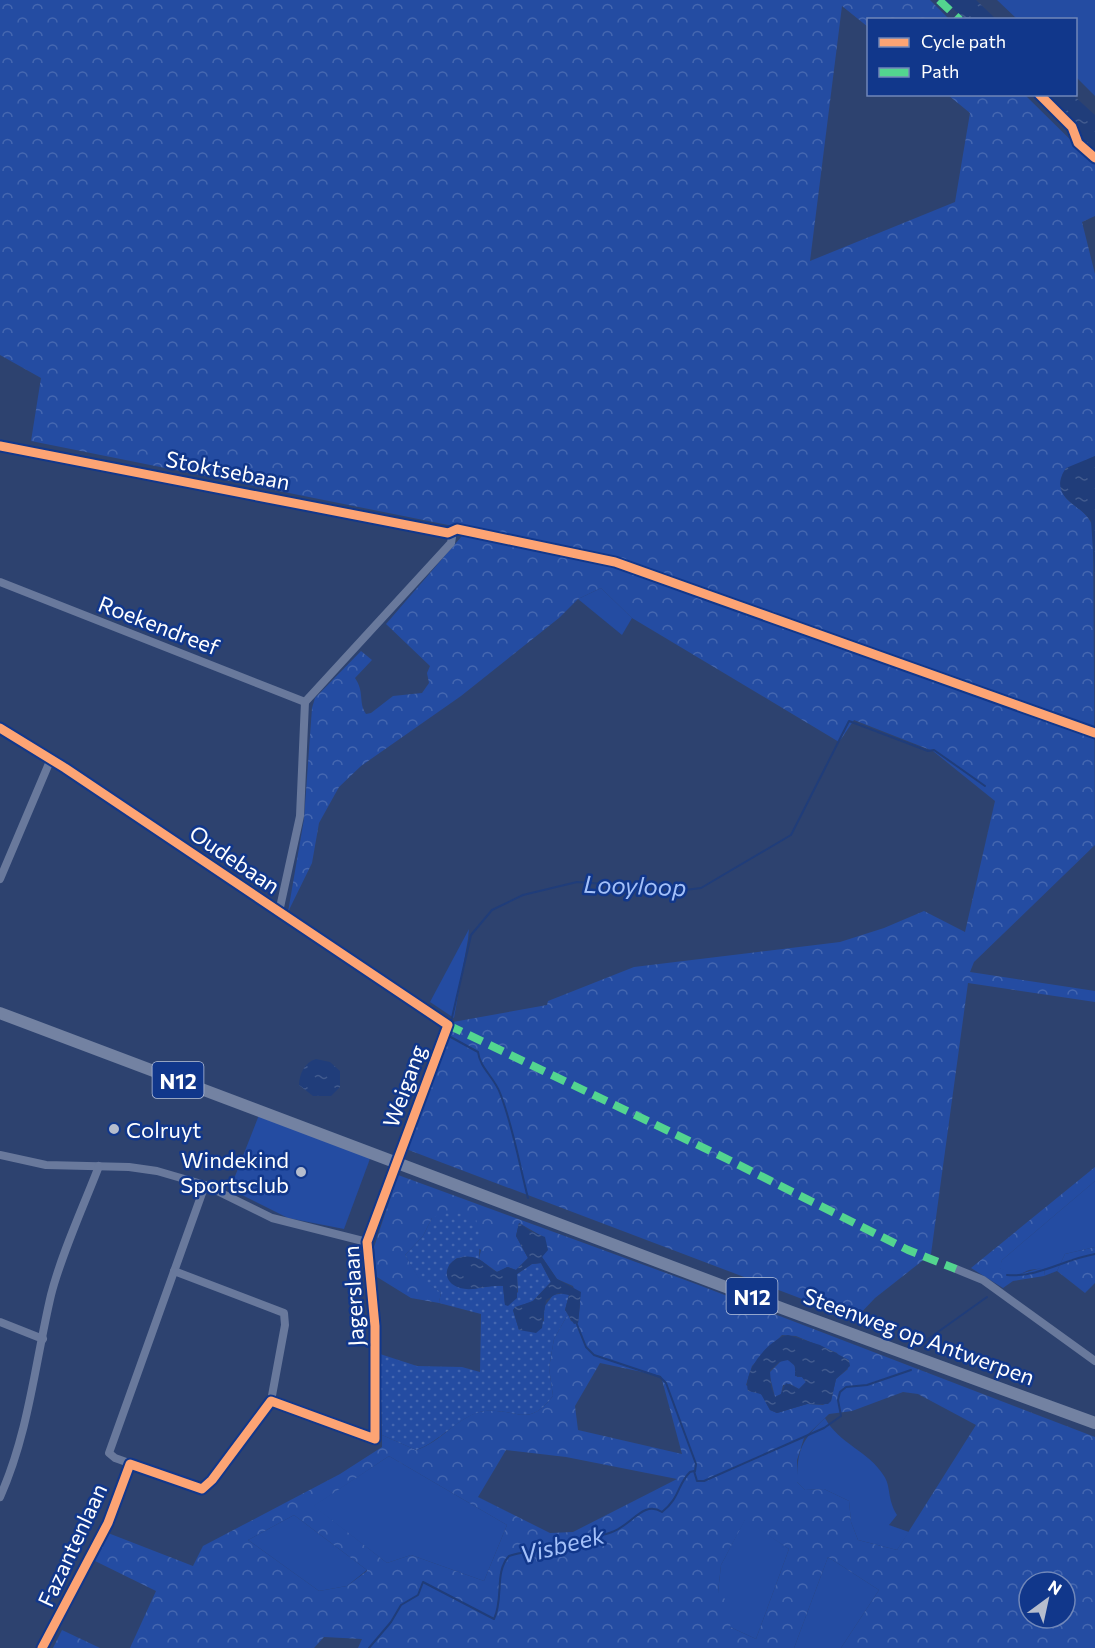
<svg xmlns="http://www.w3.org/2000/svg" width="1095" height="1648" viewBox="0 0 1095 1648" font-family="Commissioner,sans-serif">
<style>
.grass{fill:#244ca2}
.forest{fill:url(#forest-crowns);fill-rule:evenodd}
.park{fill:url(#park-dots)}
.water{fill:url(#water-ripples);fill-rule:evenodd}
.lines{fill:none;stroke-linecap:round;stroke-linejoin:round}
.stream{stroke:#203d7a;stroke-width:2}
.minor{stroke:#69799c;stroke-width:8}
.primary{stroke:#7382a2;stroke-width:12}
.quiet{stroke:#53d58f;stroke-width:8;stroke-dasharray:15 8;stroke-linecap:butt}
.cycleway-casing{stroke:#11378b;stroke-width:13}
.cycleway{stroke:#fda474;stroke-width:9}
.poi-dot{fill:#b6bdcd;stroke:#11378b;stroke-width:2}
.labels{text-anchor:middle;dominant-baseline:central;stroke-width:5;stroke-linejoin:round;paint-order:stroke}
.shield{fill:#11378b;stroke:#b8c3dc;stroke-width:1.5}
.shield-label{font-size:21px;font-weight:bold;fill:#fff}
.street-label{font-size:22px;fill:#fff;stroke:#11378b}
.poi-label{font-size:22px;fill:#fff;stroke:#11378b;text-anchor:start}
.water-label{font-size:24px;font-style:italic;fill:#a3c0f9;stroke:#11378b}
</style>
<defs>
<pattern id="forest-crowns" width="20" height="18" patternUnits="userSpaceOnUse" patternTransform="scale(1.5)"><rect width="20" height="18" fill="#244ca2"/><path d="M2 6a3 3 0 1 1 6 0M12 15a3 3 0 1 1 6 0" fill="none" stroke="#4567b0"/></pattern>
<pattern id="park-dots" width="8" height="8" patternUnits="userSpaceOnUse" patternTransform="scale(1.5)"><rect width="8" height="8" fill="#244ca2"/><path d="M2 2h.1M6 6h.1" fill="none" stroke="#4567b0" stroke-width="1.8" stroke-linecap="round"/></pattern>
<pattern id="water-ripples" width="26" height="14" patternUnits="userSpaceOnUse" patternTransform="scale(1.5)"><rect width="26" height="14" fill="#203d7a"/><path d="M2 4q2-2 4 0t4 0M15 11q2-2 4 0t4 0" fill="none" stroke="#415a8e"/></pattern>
</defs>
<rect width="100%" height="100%" fill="#2d426f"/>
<!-- grass -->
<g class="grass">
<path d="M997 0H1095V96L1076 77V20L1017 19Z"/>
<path d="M601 588 632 618 622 635 578 599Z"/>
<path d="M469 929 468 939 454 1018 430 1002Z"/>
<path d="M259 1115 371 1156 344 1229 288 1218 230 1189Z"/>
<path d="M1095 1181V1247L1065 1254 1057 1271 1044 1276 1045 1268 1029 1270 1016 1276 999 1268 1002 1260Z"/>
<path d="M825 1418C839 1444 869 1451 884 1476 891 1486 887 1499 897 1515L889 1525 909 1532 897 1550 858 1540 851 1522 849 1501 824 1489 805 1490 797 1482C797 1449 802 1440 825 1418Z"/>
<path d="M389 1456 507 1525 484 1581 411 1555 387 1563 313 1506Z"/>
<path d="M294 1515 367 1570 347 1586 319 1591 248 1540Z"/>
<path d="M745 1519 789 1549 756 1639 730 1627 718 1592 721 1565Z"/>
<path d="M828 1557 879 1590 841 1648H794Z"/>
</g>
<!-- forest -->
<g class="forest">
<path d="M0 0H930L949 19 868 20V27L842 6 810 261 955 202 970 113 948 95H1025L1095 164V216L1082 222 1095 274V456L1063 473C1053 506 1086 502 1093 528L1095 845 974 962 970 972 1095 991V1002L968 983 931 1254 875 1298 855 1319 406 1149 453 1022 547 1005 548 1001 634 967 840 942 884 928 924 911 965 932 995 801 933 751 854 720 839 742 632 618 601 588 578 599 559 618 461 696 361 766 339 787 319 823 312 863 288 912 304 819 312 708 315 698 361 651 372 660 355 678C365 693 358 702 366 714L371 713 393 696 422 693 429 683 427 673 430 666 386 624 468 529 31 441 41 378 0 355Z"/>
<path d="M1095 1167V1181L1002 1260 1000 1268 1016 1275 1045 1267 1044 1276 1013 1281 1003 1288 971 1268Z"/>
<path d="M398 1175 696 1284 1095 1437V1648H841L879 1590 828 1557 794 1648H358L362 1639 324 1637 314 1648H130L156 1591 93 1560 108 1533 193 1566 203 1546 340 1474 382 1447V1435L416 1450C441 1443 459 1414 485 1411 517 1408 528 1429 553 1396L549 1368 554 1339 568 1314 571 1321 578 1323 580 1305 573 1286 557 1279 542 1257 545 1238 519 1223 516 1236 528 1258 516 1270 508 1267 497 1272 479 1259 481 1250 432 1218 423 1236 405 1255 419 1278 441 1292 439 1303 411 1298 377 1277 374 1247ZM782 1335 796 1336 837 1353 848 1369 836 1379 831 1401 823 1405 807 1404 777 1413 770 1410 762 1395 746 1385 752 1366ZM600 1363 661 1376 682 1454 578 1430 575 1406ZM903 1392 918 1394 976 1425 897 1550 858 1540 851 1522 849 1501 824 1489 805 1490 797 1482V1460L804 1438 829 1414 852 1411ZM506 1450 566 1457 677 1479 573 1532 550 1533 478 1497ZM389 1456 507 1525 484 1581 411 1555 387 1563 314 1506ZM294 1515 367 1570V1571L347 1586 319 1591 248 1540ZM745 1520 789 1549 756 1639 730 1627 735 1609 718 1592 721 1565ZM1029 1582H1065V1618H1029Z"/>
<path d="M1095 1247V1283L1085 1293 1057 1271 1065 1254Z"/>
<path d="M782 1360H788L794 1364 797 1377H802L806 1382 799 1389 790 1384 783 1385 781 1394 775 1397 769 1373Z"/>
<path d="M62 1630 100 1648H53Z"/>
</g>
<!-- park -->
<path class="park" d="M449 1210 476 1219 480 1236 479 1259 457 1258 449 1265V1280C466 1296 483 1284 503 1286L505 1305 518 1292 517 1274 532 1264 541 1263 551 1282 533 1301 513 1310 519 1330 544 1321V1307L553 1295 565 1293 569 1295 565 1310 568 1314 554 1339 549 1368 553 1396C528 1429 517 1408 485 1411 461 1414 440 1442 416 1450L382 1435 380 1354 417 1366 462 1367 480 1372 481 1314 439 1303 441 1292 419 1279 405 1255 423 1236 432 1218Z"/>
<!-- water -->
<g class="water">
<path d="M944 0H976L996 19H964Z"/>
<path d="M1041 95H1073L1095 115V156L1080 142 1076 128Z"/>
<path d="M1095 456V579L1091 521C1079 503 1047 497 1066 468Z"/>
<path d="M316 1059 330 1062 340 1071V1087L331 1096H313L299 1085C299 1074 305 1062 316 1059Z"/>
<path d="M519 1223 530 1231 545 1237 548 1250 542 1257 557 1279 581 1292 578 1323 574 1324 565 1310 569 1295 558 1293 546 1300 542 1328 536 1333 519 1330 513 1310 515 1307 533 1301 551 1282 541 1263 532 1264 517 1274V1298L508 1306 505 1305 503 1286C489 1284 474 1292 460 1288 436 1281 447 1252 473 1257 483 1259 488 1268 497 1272L507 1267 516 1270 528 1258 516 1236Z"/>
<path d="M788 1335 820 1345 849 1360 850 1366 836 1379 831 1401 828 1404H807L777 1413 770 1410 761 1394 748 1391C742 1371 770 1338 788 1335ZM788 1360 795 1366V1376L802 1377 806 1382 799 1389 786 1383 781 1394 775 1397 771 1387 770 1370 779 1362Z"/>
</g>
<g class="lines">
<!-- stream -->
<g class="stream">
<path d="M451 1022 471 935 492 910 523 895 577 882 685 890 701 888 791 835 849 721 928 751 934 750 985 786"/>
<path d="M447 1035 478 1052C480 1068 494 1077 500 1093 513 1126 519 1163 528 1198"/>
<path d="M1007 1275C1037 1278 1065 1259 1095 1254"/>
<path d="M576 1322 586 1347 594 1355 660 1377 666 1383 696 1464 695 1471"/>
<path d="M921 1344 987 1297"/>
<path d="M369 1648 391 1622 401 1605 418 1595 423 1582 494 1619C504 1599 494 1572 509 1556 520 1552 530 1552 541 1550 565 1544 589 1540 612 1532 632 1525 643 1500 662 1512 680 1498 677 1485 690 1472L694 1471 697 1481H704L824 1428 841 1416 838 1400 840 1392 846 1387 867 1385 911 1370"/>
</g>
<!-- minor -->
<g class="minor">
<path d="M0 446 448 533 452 537 451 543 305 702"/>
<path d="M0 582 305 702"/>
<path d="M0 728 65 768 448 1025 367 1242 375 1326V1439L271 1401 212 1480 202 1489 115 1458 109 1453 205 1185"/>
<path d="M0 879 50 761"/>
<path d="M279 912 300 816 305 702"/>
<path d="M0 1155 46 1165 129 1167 157 1171 205 1185 272 1218 367 1242"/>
<path d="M956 1269 983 1280 1095 1361"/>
<path d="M174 1271 284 1313 285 1325 271 1401"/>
<path d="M0 1322 43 1339"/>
<path d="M0 1497C29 1432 35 1363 51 1295 61 1255 84 1205 99 1166"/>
<path d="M46 1640 108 1523 130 1464"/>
</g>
<!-- primary -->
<path class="primary" d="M0 1013 784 1309 1095 1423"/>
<!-- quiet -->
<g class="quiet">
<path d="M939 0 960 20"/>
<path d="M448 1025 727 1159 908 1250 956 1269"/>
</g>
<defs>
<g id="cycleway">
<path d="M1039 94 1072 127 1078 143 1095 158"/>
<path d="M0 446 448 533 457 529 615 562 1095 733"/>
<path d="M0 728 65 768 448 1025 367 1242 375 1326V1439L271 1401 212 1480 202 1489 130 1464 108 1523 42 1648"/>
</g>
</defs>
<!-- cycleway casing -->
<use href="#cycleway" class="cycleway-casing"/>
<!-- cycleway -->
<use href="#cycleway" class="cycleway"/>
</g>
<!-- markers -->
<g class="poi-dot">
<circle cx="114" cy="1129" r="6"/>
<circle cx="301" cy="1172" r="6"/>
</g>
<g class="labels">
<!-- shield labels -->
<g class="shield">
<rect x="152.5" y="1062" width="51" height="36" rx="4.5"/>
<rect x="726.5" y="1278" width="51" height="36" rx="4.5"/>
</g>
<g class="shield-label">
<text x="178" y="1080">N12</text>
<text x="752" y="1296">N12</text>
</g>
<!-- street labels -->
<g class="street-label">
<text transform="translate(228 470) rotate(11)">Stoktsebaan</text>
<text transform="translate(159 625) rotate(21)">Roekendreef</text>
<text transform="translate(235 859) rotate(34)">Oudebaan</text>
<text transform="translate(404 1086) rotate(-70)">Weigang</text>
<text transform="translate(353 1296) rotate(-93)">Jagerslaan</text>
<text transform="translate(919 1336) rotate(20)">Steenweg op Antwerpen</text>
<text transform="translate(72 1545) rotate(-65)">Fazantenlaan</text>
</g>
<!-- poi labels -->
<g class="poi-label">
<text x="126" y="1129">Colruyt</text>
<text x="289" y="1159" text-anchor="end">Windekind<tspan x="289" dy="25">Sportsclub</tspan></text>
</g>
<!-- water labels -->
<g class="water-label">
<text transform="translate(635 885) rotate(2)">Looyloop</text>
<text transform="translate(562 1544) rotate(-14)">Visbeek</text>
</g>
</g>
<!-- legend -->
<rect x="867" y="18" width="210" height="78" fill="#11378b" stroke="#7087b9" stroke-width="1.5"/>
<rect x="879" y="38" width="30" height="9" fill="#fda474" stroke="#7087b9" stroke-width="1.5"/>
<text x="921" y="48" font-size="18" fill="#ffffff">Cycle path</text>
<rect x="879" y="68" width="30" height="9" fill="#53d58f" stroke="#7087b9" stroke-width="1.5"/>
<text x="921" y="78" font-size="18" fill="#ffffff">Path</text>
<!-- north arrow -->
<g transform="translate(1047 1600) rotate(33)"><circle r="28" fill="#11378b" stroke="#7087b9" stroke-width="1.5"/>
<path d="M0-4.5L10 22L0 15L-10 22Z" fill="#b6bdcd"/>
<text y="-9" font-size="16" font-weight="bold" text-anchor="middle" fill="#ffffff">N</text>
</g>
</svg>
